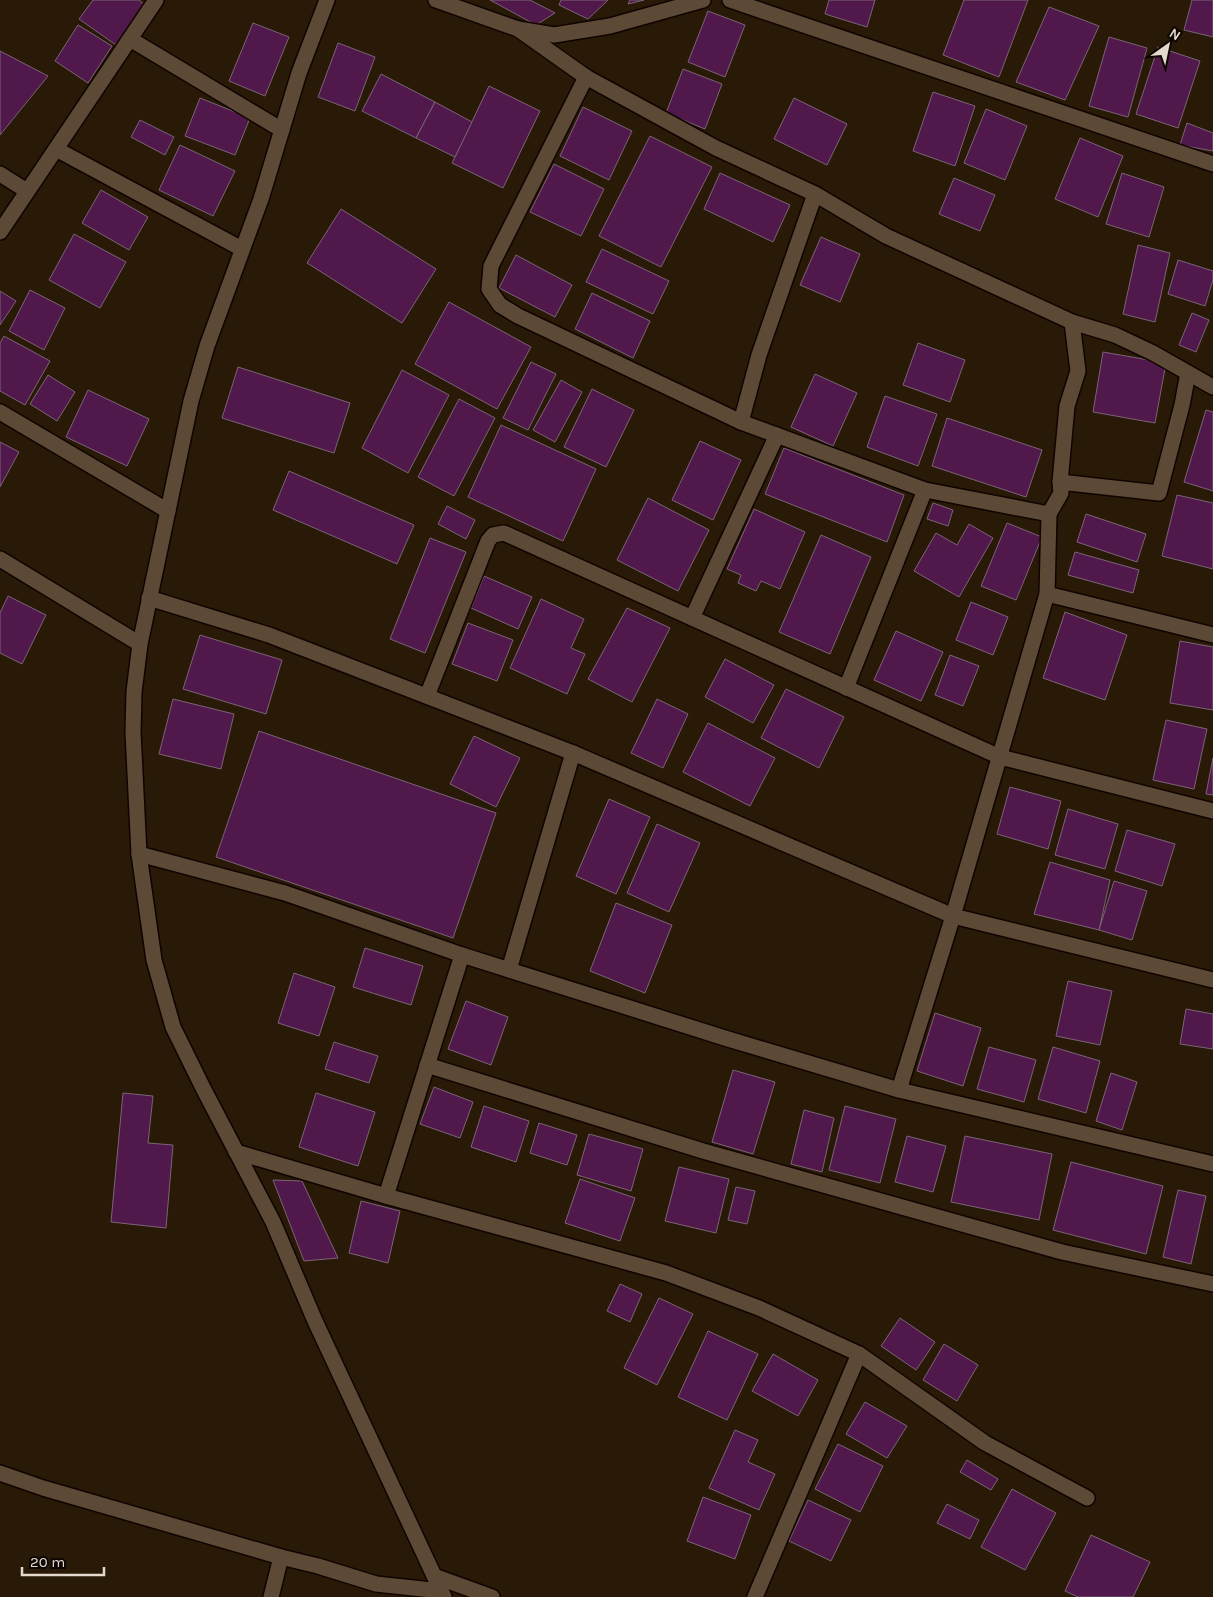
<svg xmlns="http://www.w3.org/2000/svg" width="1213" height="1597" viewBox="0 0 1213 1597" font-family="Karla,sans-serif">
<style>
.building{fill:#51194b;stroke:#7a6476}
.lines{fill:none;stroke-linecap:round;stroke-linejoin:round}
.minor-casing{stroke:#110400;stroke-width:18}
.minor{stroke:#5c4a37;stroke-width:15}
</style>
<rect width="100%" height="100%" fill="#291907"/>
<!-- building -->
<g class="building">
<path d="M93 0H139L145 5 116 45 79 19Z"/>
<path d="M490 0H530L555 13 536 25Z"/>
<path d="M561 0H608L588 19 559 5Z"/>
<path d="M630 0H644L628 4Z"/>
<path d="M829 0H875L867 27 825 14Z"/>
<path d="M964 0H1028L999 77 943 55Z"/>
<path d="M1192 0H1213V37L1184 30Z"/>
<path d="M1049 7 1099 26 1065 100 1016 82Z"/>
<path d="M708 11 745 25 725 77 688 62Z"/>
<path d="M253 23 289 37 265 96 229 81Z"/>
<path d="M78 25 112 46 88 83 55 61Z"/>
<path d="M1109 37 1147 48 1128 117 1089 106Z"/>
<path d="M338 43 375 57 355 111 318 97Z"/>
<path d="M1158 47 1200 61 1178 128 1136 114Z"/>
<path d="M0 51 48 76 0 135Z"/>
<path d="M683 69 722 84 705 129 666 113Z"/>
<path d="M381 74 435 102 416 138 362 111Z"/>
<path d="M489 86 540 111 503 188 452 163Z"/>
<path d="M933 92 975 106 955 166 913 151Z"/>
<path d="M200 98 250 118 235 155 185 136Z"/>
<path d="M794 98 847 124 827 165 774 139Z"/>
<path d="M435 102 472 122 455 157 416 138Z"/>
<path d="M583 107 632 131 609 180 560 156Z"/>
<path d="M986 109 1027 126 1005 180 964 163Z"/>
<path d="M140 120 174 137 165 155 131 137Z"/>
<path d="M1187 123 1213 133V151L1180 145Z"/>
<path d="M650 136 712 167 661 267 599 236Z"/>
<path d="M1080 138 1123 156 1098 217 1055 199Z"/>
<path d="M180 145 235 171 213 216 159 190Z"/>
<path d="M554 164 604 189 581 236 530 212Z"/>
<path d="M720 173 790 205 773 242 704 209Z"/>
<path d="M1122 173 1164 187 1149 237 1106 224Z"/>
<path d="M954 178 995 195 980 231 939 214Z"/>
<path d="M101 190 148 217 129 250 82 223Z"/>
<path d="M341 209 436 269 402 323 307 263Z"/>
<path d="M74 234 126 262 100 308 49 280Z"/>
<path d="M821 237 860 254 840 302 800 285Z"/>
<path d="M1138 245 1170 253 1155 322 1123 314Z"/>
<path d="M602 249 669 281 653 314 586 282Z"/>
<path d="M516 255 572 285 555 317 499 288Z"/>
<path d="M1178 260 1213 271V280L1205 306 1168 294Z"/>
<path d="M30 290 65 308 44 350 9 331Z"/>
<path d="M0 291 16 301 0 325Z"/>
<path d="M592 293 650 321 633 358 575 329Z"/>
<path d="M449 302 531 347 497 409 415 364Z"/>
<path d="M1192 313 1209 320 1196 352 1179 345Z"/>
<path d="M4 336 50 361 25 405 0 391V343Z"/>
<path d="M918 343 965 360 950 402 903 385Z"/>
<path d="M1103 352 1166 363 1155 423 1093 412Z"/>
<path d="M531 362 556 374 528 430 503 418Z"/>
<path d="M238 367 350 403 334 453 222 418Z"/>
<path d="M402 370 449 395 408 473 362 448Z"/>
<path d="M815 374 857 393 833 446 791 427Z"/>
<path d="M48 375 75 392 57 421 30 404Z"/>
<path d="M561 380 582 392 555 442 533 430Z"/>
<path d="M592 389 634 410 606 467 564 447Z"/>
<path d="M88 390 149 419 127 466 66 437Z"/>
<path d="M885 396 937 414 918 466 867 447Z"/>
<path d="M459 399 495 418 454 496 418 477Z"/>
<path d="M1206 410 1213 412V491L1184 482Z"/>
<path d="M947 418 1042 450 1026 497 932 466Z"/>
<path d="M501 425 596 469 563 541 468 497Z"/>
<path d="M700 441 741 460 713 520 672 500Z"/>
<path d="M0 442 19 452 0 487Z"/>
<path d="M784 448 904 495 887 542 765 494Z"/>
<path d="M289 471 414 525 397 564 273 510Z"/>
<path d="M1177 495 1213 503V569L1162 556Z"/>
<path d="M648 498 709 530 678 591 617 560Z"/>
<path d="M933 503 953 510 948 526 927 519Z"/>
<path d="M447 506 475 520 466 539 438 524Z"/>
<path d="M754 509 805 532 780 589 761 581 756 591 738 583 741 575 727 569Z"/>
<path d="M1086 514 1146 534 1137 562 1077 542Z"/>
<path d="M1007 523 1042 537 1016 600 981 586Z"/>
<path d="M969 524 993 538 959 597 914 571 936 533 957 545Z"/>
<path d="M821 535 871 557 830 654 779 632Z"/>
<path d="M430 538 466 552 425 653 390 639Z"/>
<path d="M1075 552 1139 570 1133 593 1068 575Z"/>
<path d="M484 576 532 597 518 629 471 608Z"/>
<path d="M8 596 46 615 22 664 0 653V613Z"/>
<path d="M541 599 584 619 571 648 585 654 567 694 510 668Z"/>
<path d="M971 602 1008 617 993 655 956 640Z"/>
<path d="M627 608 670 628 632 702 588 679Z"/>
<path d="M1065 612 1127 635 1105 700 1043 678Z"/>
<path d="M468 623 513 640 497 681 452 664Z"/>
<path d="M896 631 943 652 921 701 874 680Z"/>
<path d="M200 635 282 660 266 714 183 689Z"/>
<path d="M1180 641 1213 647V710L1170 703Z"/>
<path d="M950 655 979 666 963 706 935 695Z"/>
<path d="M725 659 774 685 753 723 705 697Z"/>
<path d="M786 689 844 717 819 768 761 738Z"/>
<path d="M173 699 234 714 221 769 159 754Z"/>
<path d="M657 699 688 714 663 768 631 753Z"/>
<path d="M1166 720 1207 729 1194 789 1153 780Z"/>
<path d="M708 723 775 758 750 806 683 772Z"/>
<path d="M259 731 496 813 453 938 216 857Z"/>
<path d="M474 736 520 758 496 807 450 784Z"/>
<path d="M1213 758V795L1206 794Z"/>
<path d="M1010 787 1061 801 1048 849 997 834Z"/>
<path d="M609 799 650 817 616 894 576 876Z"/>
<path d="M1068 809 1118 824 1105 869 1055 855Z"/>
<path d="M657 824 700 843 669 912 627 893Z"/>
<path d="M1127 830 1175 844 1162 886 1115 871Z"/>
<path d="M1050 862 1110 880 1099 930 1034 914Z"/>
<path d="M1114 881 1147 891 1132 940 1099 930Z"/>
<path d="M616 903 672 925 645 993 590 971Z"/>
<path d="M365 948 423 966 411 1005 353 987Z"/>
<path d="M294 973 335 987 319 1036 278 1023Z"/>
<path d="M1068 981 1112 991 1100 1045 1056 1036Z"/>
<path d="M466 1001 508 1017 491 1065 448 1049Z"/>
<path d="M1186 1009 1213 1014V1049L1180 1044Z"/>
<path d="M935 1013 981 1028 963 1086 917 1071Z"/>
<path d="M334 1042 378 1056 369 1083 325 1069Z"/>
<path d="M989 1047 1036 1060 1024 1102 977 1089Z"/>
<path d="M1053 1047 1100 1061 1086 1113 1038 1099Z"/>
<path d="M733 1070 775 1082 753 1154 712 1142Z"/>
<path d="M1111 1073 1137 1082 1122 1130 1096 1121Z"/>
<path d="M434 1087 473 1102 460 1138 420 1124Z"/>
<path d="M123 1093 153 1096 148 1143 173 1145 166 1228 111 1222Z"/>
<path d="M316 1093 375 1112 358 1166 299 1147Z"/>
<path d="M484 1106 529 1121 516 1162 471 1147Z"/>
<path d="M845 1106 896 1119 880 1183 829 1170Z"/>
<path d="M804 1110 834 1118 822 1172 791 1164Z"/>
<path d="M539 1123 577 1135 567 1165 530 1153Z"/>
<path d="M589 1134 643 1149 631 1191 577 1175Z"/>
<path d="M907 1136 946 1146 933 1192 895 1182Z"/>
<path d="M965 1136 1052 1154 1039 1220 951 1202Z"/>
<path d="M1071 1162 1163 1186 1146 1254 1053 1230Z"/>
<path d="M679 1167 729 1179 716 1233 665 1221Z"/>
<path d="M580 1179 635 1198 620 1241 565 1223Z"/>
<path d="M273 1180 302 1181 338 1258 304 1261Z"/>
<path d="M736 1187 755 1191 747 1224 728 1220Z"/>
<path d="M1178 1190 1206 1196 1191 1264 1163 1257Z"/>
<path d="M361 1201 400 1211 388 1263 349 1253Z"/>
<path d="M620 1284 642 1294 630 1322 607 1311Z"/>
<path d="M659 1298 693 1314 657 1385 624 1368Z"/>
<path d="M900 1318 935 1342 916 1370 881 1346Z"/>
<path d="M708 1331 758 1354 727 1420 678 1397Z"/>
<path d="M944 1344 978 1365 957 1401 923 1380Z"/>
<path d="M773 1354 818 1380 798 1416 752 1391Z"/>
<path d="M865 1402 907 1426 887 1458 846 1434Z"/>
<path d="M735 1430 758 1440 748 1462 775 1474 759 1510 709 1488Z"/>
<path d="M838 1444 883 1466 860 1512 815 1489Z"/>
<path d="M967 1460 998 1479 991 1490 960 1472Z"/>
<path d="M1012 1489 1056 1513 1025 1570 981 1547Z"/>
<path d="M703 1497 751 1515 735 1559 687 1541Z"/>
<path d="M808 1500 851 1520 831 1561 789 1541Z"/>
<path d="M947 1504 979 1520 970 1539 937 1523Z"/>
<path d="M1091 1535 1150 1562 1133 1597H1078L1065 1591Z"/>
</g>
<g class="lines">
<defs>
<g id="minor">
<path d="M327 0 299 73 261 199 207 346 191 401 140 644 134 692 133 732 139 854 154 960 173 1027 203 1088 273 1222 315 1321 444 1597"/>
<path d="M436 0 518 29 554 35 610 26 703 0"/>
<path d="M730 0 1213 164"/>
<path d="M518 29 586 77 716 148 815 194 886 236 1072 322 1115 335 1153 353 1213 387"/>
<path d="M130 39 282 130"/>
<path d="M586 77 491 266 489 289 500 305 518 316 741 422"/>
<path d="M56 149 242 249"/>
<path d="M0 174 27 191"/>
<path d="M815 194 759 355 741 422 925 490 1049 514"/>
<path d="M0 232 156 0"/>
<path d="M0 412 168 511"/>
<path d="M1060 482 1067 406 1078 371 1072 322"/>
<path d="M0 559 140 644"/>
<path d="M1047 594 1213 635"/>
<path d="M149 598 269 635 573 753 953 916 1213 980"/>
<path d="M692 618 777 435"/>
<path d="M846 688 925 490"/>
<path d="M427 696 488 541 493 535 504 533 1000 757 1213 811"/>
<path d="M139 854 285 893 462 955 728 1039 899 1090 1213 1164"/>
<path d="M509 970 573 753"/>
<path d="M427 1065 703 1151 1062 1252 1213 1284"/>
<path d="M899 1090 953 916 1047 594 1049 514 1061 493 1060 482 1159 493 1182 405 1188 373"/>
<path d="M236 1152 386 1196 666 1273 759 1308 859 1354 985 1443 1087 1498"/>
<path d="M386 1196 462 955"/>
<path d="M0 1473 43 1488 281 1557 318 1566 376 1584 441 1591"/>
<path d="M434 1576 492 1597"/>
<path d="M271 1597 281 1557"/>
<path d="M755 1597 859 1354"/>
</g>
</defs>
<!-- minor casing -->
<use href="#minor" class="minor-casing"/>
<!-- minor -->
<use href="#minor" class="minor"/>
</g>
<!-- north arrow -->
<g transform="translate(1168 45) rotate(33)" stroke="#0d0602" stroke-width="4" paint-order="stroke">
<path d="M0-4L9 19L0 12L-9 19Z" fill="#e4d9ce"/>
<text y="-8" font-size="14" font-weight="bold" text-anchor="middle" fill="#e4d9ce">N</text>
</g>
<!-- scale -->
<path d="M22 1567v8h82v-8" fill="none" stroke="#e4d9ce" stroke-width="2.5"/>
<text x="30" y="1567" font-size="15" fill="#e4d9ce" stroke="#0d0602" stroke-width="4" paint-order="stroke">20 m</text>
</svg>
